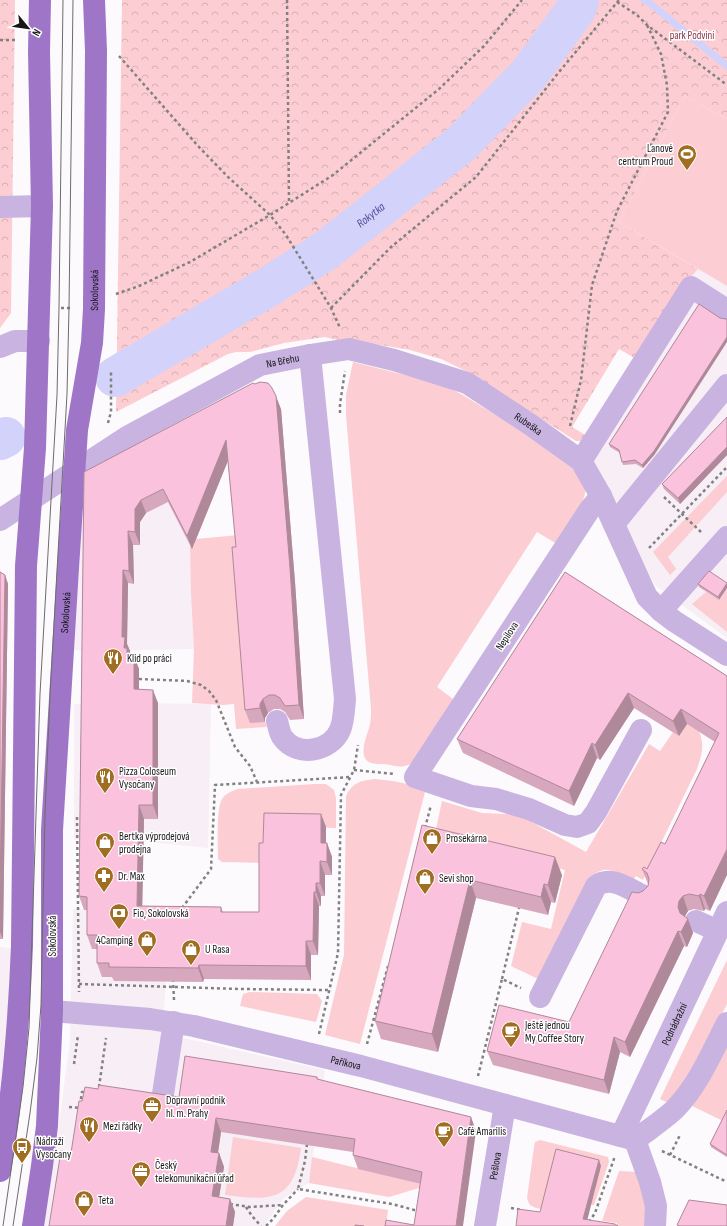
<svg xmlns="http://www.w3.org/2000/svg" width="727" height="1226" viewBox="0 0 727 1226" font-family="'Sofia Sans Condensed',sans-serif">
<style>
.built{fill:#f7eef6}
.grass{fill:#fccdd2}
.forest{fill:url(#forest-crowns)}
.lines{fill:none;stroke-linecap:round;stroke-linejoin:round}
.stream{stroke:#d2d2fa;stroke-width:7}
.river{stroke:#d2d2fa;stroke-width:40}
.path{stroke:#828182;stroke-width:2.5;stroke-dasharray:3 3;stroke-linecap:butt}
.minor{stroke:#c9b3e1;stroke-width:22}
.major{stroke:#9f75c8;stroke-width:22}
.tram{stroke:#6d6c6d;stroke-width:1}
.wall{fill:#d7a7bd}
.shaded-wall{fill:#af889a}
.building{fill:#fac2dc;stroke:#af889a}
.labels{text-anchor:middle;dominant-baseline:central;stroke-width:3;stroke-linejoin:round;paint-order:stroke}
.park-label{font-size:11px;fill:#8e3548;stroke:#fff}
.poi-label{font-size:11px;fill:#171717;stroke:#fff;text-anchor:start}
.street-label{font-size:11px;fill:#171717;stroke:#fff}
.water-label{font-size:12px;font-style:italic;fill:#534b98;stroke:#fff}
</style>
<defs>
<pattern id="forest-crowns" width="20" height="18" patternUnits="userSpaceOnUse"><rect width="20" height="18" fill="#fccdd2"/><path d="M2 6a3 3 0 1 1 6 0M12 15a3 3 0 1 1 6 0" fill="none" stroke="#d7afb4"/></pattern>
</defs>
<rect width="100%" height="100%" fill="#fcfafc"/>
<!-- built -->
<g class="built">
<path d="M698 269 727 286V638L656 586 580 449 690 278Z"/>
<path d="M191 432 217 487 194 545 190 546 194 649 87 651 74 650 85 477Z"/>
<path d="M130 703 211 704 208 848 140 841 74 840V704Z"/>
<path d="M73 909 96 910 166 920V981L162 1035 188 1039 325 1070 309 1183 284 1198 264 1226H44L55 1155 70 1041Z"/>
<path d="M0 947 14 949 0 1089Z"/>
</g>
<!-- grass -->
<g class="grass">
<path d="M685 96 727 119V286L619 222Z"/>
<path d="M353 362 441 384 461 394 517 428 573 469 586 489 582 505 557 544 537 532 437 687 453 699 417 760C402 770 400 766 384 764 380 764 373 764 369 762 357 755 368 734 370 724 371 719 371 714 371 709L346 415V395Z"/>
<path d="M727 476V492L668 557 676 569 670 575 653 552Z"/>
<path d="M239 535 250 722 265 721 267 727 236 729 234 704 223 705 192 703 194 649 191 593 190 546H194L196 539Z"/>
<path d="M727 588V632L692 604 706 592 719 600Z"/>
<path d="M692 715C703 739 706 744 697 769L643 880 636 876 633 880C614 872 606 862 589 879L538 979 511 966 522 922 551 929 565 870 489 851 436 829 442 801 482 813 505 814 510 809 526 819 586 852 649 744 660 751 673 732 679 736Z"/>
<path d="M375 779 393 781 426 788 360 1044 325 1035 344 955 346 796C353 782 360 781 375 779Z"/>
<path d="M315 784H326L334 790 336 798V828L307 827 263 836 262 863 222 862 218 859C218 845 216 809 222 799 226 793 232 791 238 789Z"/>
<path d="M727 960V1004L694 1069 670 1104 660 1099Z"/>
<path d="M250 992 317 994 322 1001 316 1022 240 1006 243 994Z"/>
<path d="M727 1040V1157L711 1147 723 1121 688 1104Z"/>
<path d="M233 1137 301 1148C294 1202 271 1201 225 1195Z"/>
<path d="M540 1140 608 1157 609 1162 594 1205H591C578 1206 542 1213 532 1206 529 1205 528 1201 527 1198L534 1147 535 1142Z"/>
<path d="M312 1157 421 1184 419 1188 389 1197 309 1183Z"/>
<path d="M619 1171 638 1172 643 1182 648 1226H617V1223L602 1221Z"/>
<path d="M306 1197 388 1210 386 1226H275L287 1211Z"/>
</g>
<!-- forest -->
<g class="forest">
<path d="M0 0H15L11 313 0 328Z"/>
<path d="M122 0H727V119L685 96 619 222 698 269 690 278 638 360 619 349 572 427 587 436 582 441H576L468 372 441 359 410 350 381 345 353 344 325 337 284 343 250 352H236L228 354 116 412Z"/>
</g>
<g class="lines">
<!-- stream -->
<path class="stream" d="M644 0 652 5 727 66"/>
<!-- river -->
<g class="river">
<path id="s1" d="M115 377 268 287 325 251 462 143 528 75 577 8 579 0"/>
<path d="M0 440 6 437"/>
</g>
<!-- path -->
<g class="path">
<path d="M287 0 289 202"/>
<path d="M617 2 637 15 647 25 727 85"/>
<path d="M0 40H17"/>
<path d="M119 56 198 146 228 177 270 215 286 235 331 308 340 328"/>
<path d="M116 294 139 286 190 262 270 215 333 175 439 89 484 46 522 0"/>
<path d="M61 308H72"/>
<path d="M331 308 391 247 476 177 559 72 619 0"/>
<path d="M340 413V404L345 371"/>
<path d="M108 423 111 412V372"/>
<path d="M570 426 581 380 592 285 617 211 668 112 667 85 661 54 647 25"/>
<path d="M664 497 701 532"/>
<path d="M649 548 727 467"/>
<path d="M139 679 187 681 201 685 209 691 216 700 235 747 250 766 257 782"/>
<path d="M354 770 395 774"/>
<path d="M77 817 79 992"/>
<path d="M425 828 431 805"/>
<path d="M182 908 211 869 215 785 351 777"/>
<path d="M173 979 174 1000"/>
<path d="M502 979 519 908"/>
<path d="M79 984 239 989 329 990"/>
<path d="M319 1034 338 953 341 795 354 770 358 745"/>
<path d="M367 1044 388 966"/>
<path d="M74 1064 78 1035"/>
<path d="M478 1076 502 979 521 988"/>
<path d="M99 1087 106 1038"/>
<path d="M80 1105 82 1092H86"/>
<path d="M69 1107 80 1108"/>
<path d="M307 1144 305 1161 298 1189 392 1204 418 1211"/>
<path d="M662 1151 727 1182"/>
<path d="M670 1155 680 1135"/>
<path d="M230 1204 250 1207 283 1205"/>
<path d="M246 1207 252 1216 261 1226"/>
<path d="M511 1208 522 1210"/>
<path d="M589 1222 595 1213 615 1156"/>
<path d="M266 1226 273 1219 283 1205 298 1189"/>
</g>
<!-- minor -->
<g class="minor">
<path d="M0 207 42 206"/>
<path d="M0 347 15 341H39"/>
<path id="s2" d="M310 355 349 349 394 360 467 383 531 425 581 461 601 496 647 597 661 611 674 621 727 655"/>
<path d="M581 461 691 287 727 310"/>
<path d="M601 496 590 509 415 777 471 796 496 799 529 809 565 825 577 827 588 823 596 812 641 730"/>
<path id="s3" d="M0 520 127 437 260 365 310 355 345 699C344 708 344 721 340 730 331 751 298 758 283 738 279 733 279 727 277 721"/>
<path d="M614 524 727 385"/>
<path d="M661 611 727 537"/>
<path d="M696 921 718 931"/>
<path d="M540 997 596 886C611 875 627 888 642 895"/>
<path id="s4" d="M52 1011 150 1019 194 1026 361 1066 635 1140"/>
<path d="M163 1094 174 1022"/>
<path id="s5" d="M621 1136 727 912"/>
<path d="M635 1140C648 1130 662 1121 674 1110 698 1086 712 1052 727 1023"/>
<path d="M635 1140 650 1182 656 1206 655 1226"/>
<path id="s6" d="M485 1226 505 1105"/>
</g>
<!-- major -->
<g class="major">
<path d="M0 1171C13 1096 19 1022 22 946L26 566 35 448 42 206 39 52 40 0"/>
<path id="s7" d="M33 1226 42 1166 47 1126 52 1011V830L68 568 77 430 92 343 94 309 96 51 94 0"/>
</g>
<!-- tram -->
<g class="tram">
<path d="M3 1226 23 1087 29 1028 40 694 57 395 59 308 63 0"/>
<path d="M13 1226 30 1113 37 1058 41 1005 45 813 50 695 67 394 69 308 73 0"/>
</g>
</g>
<!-- wall -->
<g class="wall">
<path d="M281 409 295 582 304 719 290 720 285 712 280 709H274L268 713 265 718V722L250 723 245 710 236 547 228 461 192 549 168 502 146 513 140 522V545H133L134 584 128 583 127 644 130 651V656H134L139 669V689L158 703V819H144L142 906 221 907 223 912H259L263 843 321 814 326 827V843H327L332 857V875H325V896H321V906H319L318 955H311V980L204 979 203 982 114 981 112 977H102L97 963V949H92L87 935V910H84L79 896 84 472Z"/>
<path d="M727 417V455L680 504 664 489 662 484Z"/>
<path d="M609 444 655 454 643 468 636 464 623 465 620 453 610 447Z"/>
<path d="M709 571 719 600 699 587 698 584Z"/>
<path d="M0 572 5 575 8 584 3 939H0Z"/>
<path d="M565 572 727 676 710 911 705 909 704 911 694 909 688 911 685 916 693 933 687 947 684 946 630 1057 620 1052 609 1094 493 1065 487 1051 569 1022 638 893 643 891 648 886V884L642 869H647L665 844 715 742 687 724 679 736 634 708 600 760 597 758 574 806 463 753 457 739Z"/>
<path d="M422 825 562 875 555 903 551 902 548 915 476 898 438 1052 381 1039 375 1021Z"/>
<path d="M317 1077 318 1079 476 1131 414 1225 421 1184 358 1169 353 1155V1152L221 1132 218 1153H219L224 1167 219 1197 230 1199 235 1212 233 1226H49L71 1153 82 1101 98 1089 179 1097Z"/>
<path d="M727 1110V1157L711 1147 710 1144Z"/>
</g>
<!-- shaded-wall -->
<g class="shaded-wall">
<path d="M727 337V342L655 454 643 468 642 465Z"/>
<path d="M276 396 281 409 295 582 304 719 299 705Z"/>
<path d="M226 440 231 453 192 549 187 536Z"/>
<path d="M727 447V455L680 504 678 498Z"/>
<path d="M141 500 146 513 140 522V545L135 532V509Z"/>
<path d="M128 531 133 545 134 584 129 571Z"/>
<path d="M123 570 128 583 127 644 130 651V654L132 661V669L124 648 122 637Z"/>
<path d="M5 575 8 584 3 939 0 932V893Z"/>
<path d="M727 583V588L719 600 718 597Z"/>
<path d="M134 656 139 669V703L134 689Z"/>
<path d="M153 690 158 703V819L153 805Z"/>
<path d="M628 693 634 708 600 760 595 745Z"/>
<path d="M263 699 268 713 265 718V722L260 708V704Z"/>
<path d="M681 709 687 724 679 736 673 721Z"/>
<path d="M592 743 597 758 574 806 569 791Z"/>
<path d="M139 805 144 819 142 920 137 906Z"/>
<path d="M321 814 326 827V857L321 843Z"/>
<path d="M327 843 332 857V875L327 862Z"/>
<path d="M727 849V875L710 911 704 896Z"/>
<path d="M555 857 562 875 555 903 548 885Z"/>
<path d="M320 861 325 875V896L320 883Z"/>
<path d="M470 880 476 898 438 1052 432 1034Z"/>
<path d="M316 883 321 896V906L316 892Z"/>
<path d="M544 884 551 902 548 915 541 897Z"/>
<path d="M314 892 319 906 318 955 313 941Z"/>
<path d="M700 894 705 909 704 911 699 896Z"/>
<path d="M683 896 688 911 685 916 684 922 688 919 693 933 687 947 681 932 678 907 679 901Z"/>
<path d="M678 931 684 946 630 1057 625 1042Z"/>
<path d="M306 941 311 955V980L306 966Z"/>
<path d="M199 965 204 979 203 982 198 968Z"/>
<path d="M614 1037 620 1052 609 1094 604 1080Z"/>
<path d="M471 1117 476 1131 463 1226H456Z"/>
<path d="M216 1118 221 1132 216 1166 211 1152Z"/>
<path d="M219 1153 224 1167 217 1210 212 1196Z"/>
<path d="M599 1160 601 1166 586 1225 583 1219Z"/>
<path d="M230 1199 235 1212 233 1226H226Z"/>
</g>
<!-- building -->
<g class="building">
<path d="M699 304 720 318 726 319H727V337L654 451 642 465 635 460 622 462 619 450 609 444Z"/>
<path d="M260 382 268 383 272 388 276 396 290 568 299 705 285 706 280 698 275 695H269L263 699 260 704V708L245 710 232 547H236L226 440 187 536 163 489 141 500 135 509V532L128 531 129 571 123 570 122 637H125L124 648H127V656H134V689L153 690V805H139L137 906 221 907V912H259V843H263L264 813 321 814V843H327V862L320 861V883H316V892H314L313 941H306V966L199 965 198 968 109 967V963H97V935H87V897L79 896 84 472 253 383 255 384Z"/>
<path d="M727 417V447L678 498 662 484Z"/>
<path d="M709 571 727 583 718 597 698 584Z"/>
<path d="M0 572 5 575 0 893Z"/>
<path d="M565 572 727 676V849L704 896 700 894 699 896 689 894 683 896 679 901 678 907 680 913 688 919 681 932 678 931 625 1042 614 1037 604 1080 487 1051 499 1005 569 1022 632 892 638 893 643 891 648 886 649 879 647 873 642 869 644 867 647 869 661 842 665 844 719 733 681 709 673 721 628 693 595 745 592 743 569 791 457 739Z"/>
<path d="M422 825 555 857 548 885 544 884 541 897 470 880 432 1034 375 1021Z"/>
<path d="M185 1056 317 1077V1079L471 1117 456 1226H385L386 1220 414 1225 422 1172 353 1155 355 1139 216 1118 211 1152 219 1153 212 1196 230 1199 226 1226H49L61 1151 71 1153 79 1101H82L85 1087 98 1089 99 1085 179 1097Z"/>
<path d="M727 1110V1155L710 1144Z"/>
<path d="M556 1149 599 1160 583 1219 615 1224 618 1226H516L518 1209 540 1212Z"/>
<path d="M689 1200 727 1205V1226H680L677 1225Z"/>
<path d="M355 1225 364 1226H355Z"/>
</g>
<!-- icons -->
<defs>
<symbol id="stadium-pin" viewBox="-11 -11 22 30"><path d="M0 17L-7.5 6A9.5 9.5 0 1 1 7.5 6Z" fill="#9f6e22" stroke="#fff"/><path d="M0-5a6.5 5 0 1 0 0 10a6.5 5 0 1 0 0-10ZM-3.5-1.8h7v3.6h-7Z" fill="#fff"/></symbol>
<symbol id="restaurant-pin" viewBox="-11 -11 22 30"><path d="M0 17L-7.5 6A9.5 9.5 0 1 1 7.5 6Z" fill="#9f6e22" stroke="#fff"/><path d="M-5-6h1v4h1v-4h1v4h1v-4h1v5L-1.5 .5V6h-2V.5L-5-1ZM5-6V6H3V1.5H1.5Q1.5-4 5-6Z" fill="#fff"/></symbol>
<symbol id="shop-pin" viewBox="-11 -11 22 30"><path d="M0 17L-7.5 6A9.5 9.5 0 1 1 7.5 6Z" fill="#9f6e22" stroke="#fff"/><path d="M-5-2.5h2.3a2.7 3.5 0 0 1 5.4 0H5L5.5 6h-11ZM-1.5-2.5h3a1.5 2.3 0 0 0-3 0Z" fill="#fff"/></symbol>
<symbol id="pharmacy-pin" viewBox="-11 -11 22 30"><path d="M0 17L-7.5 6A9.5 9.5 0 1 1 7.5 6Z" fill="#9f6e22" stroke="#fff"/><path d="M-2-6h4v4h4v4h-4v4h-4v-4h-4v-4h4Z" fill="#fff"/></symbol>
<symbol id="bank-pin" viewBox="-11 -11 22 30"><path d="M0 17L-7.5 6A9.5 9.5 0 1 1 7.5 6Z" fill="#9f6e22" stroke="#fff"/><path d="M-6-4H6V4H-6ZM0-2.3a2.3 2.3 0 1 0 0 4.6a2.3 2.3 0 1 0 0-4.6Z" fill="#fff"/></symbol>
<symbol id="cafe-pin" viewBox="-11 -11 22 30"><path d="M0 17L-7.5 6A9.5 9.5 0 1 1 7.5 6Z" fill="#9f6e22" stroke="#fff"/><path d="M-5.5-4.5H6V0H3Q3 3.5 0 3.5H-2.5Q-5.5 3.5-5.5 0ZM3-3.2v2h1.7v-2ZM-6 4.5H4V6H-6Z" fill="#fff"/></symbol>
<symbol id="office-pin" viewBox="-11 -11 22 30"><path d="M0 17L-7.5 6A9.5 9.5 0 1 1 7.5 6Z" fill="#9f6e22" stroke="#fff"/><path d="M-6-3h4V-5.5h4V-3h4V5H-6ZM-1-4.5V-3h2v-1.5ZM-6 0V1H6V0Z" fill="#fff"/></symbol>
<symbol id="bus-pin" viewBox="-11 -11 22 30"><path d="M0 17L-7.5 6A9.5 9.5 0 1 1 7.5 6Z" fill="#9f6e22" stroke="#fff"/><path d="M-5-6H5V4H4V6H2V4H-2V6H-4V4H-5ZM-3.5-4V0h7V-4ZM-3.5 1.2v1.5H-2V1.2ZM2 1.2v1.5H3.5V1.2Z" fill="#fff"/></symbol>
</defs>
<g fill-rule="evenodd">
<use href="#stadium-pin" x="676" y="143" width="22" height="30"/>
<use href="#restaurant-pin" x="102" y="647" width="22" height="30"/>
<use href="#restaurant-pin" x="94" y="766" width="22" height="30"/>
<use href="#shop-pin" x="421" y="827" width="22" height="30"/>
<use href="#shop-pin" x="94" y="831" width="22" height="30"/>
<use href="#pharmacy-pin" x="93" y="865" width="22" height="30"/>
<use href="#shop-pin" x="414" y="867" width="22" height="30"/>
<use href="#bank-pin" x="108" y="902" width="22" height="30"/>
<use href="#shop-pin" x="136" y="929" width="22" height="30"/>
<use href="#shop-pin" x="180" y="938" width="22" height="30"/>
<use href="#cafe-pin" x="500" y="1020" width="22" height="30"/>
<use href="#office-pin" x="141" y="1095" width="22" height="30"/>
<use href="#restaurant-pin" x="78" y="1115" width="22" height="30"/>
<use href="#cafe-pin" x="433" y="1120" width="22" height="30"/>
<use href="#bus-pin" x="11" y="1136" width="22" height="30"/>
<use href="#office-pin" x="130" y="1160" width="22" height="30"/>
<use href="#shop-pin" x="73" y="1189" width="22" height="30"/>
</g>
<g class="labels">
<!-- park labels -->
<g class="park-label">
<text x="692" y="35">park Podviní</text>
</g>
<!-- poi labels -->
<g class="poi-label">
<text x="673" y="148" text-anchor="end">Lanové<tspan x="673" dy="13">centrum Proud</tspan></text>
<text x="127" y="658">Klid po práci</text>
<text x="119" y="771">Pizza Coloseum<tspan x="119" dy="13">Vysočany</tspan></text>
<text x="119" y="836">Bertka výprodejová<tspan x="119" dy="13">prodejna</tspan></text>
<text x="446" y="838">Prosekárna</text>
<text x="118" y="876">Dr. Max</text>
<text x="439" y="878">Sevi shop</text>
<text x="133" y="913">Fio, Sokolovská</text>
<text x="133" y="940" text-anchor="end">4Camping</text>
<text x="205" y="949">U Rasa</text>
<text x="525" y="1025">Ještě jednou<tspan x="525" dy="13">My Coffee Story</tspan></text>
<text x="166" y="1100">Dopravní podnik<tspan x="166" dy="13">hl. m. Prahy</tspan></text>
<text x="103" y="1126">Mezi řádky</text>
<text x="458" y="1131">Café Amarilis</text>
<text x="36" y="1141">Nádraží<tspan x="36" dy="13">Vysočany</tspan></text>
<text x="155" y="1165">Český<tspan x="155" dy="13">telekomunikační úřad</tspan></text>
<text x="98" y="1200">Teta</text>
</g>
<!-- street labels -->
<g class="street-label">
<text stroke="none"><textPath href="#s7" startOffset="939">Sokolovská</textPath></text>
<text stroke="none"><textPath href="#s3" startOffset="326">Na Břehu</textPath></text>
<text stroke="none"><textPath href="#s2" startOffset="236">Rubeška</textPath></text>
<text stroke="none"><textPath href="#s7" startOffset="615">Sokolovská</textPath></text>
<text transform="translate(507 636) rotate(-57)">Nepilova</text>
<text transform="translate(52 936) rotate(-90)">Sokolovská</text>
<text stroke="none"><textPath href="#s5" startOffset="124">Podnádražní</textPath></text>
<text stroke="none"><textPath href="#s4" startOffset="299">Paříkova</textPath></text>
<text stroke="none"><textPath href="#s6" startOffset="61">Pešlova</textPath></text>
</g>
<!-- water labels -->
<g class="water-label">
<text stroke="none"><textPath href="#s1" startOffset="303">Rokytka</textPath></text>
</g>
</g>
<!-- north arrow -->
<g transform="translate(28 28) rotate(119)" stroke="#ffffff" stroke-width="3" paint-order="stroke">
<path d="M0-3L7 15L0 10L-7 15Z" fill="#171717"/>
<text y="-6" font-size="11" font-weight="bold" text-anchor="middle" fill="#171717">N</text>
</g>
</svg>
